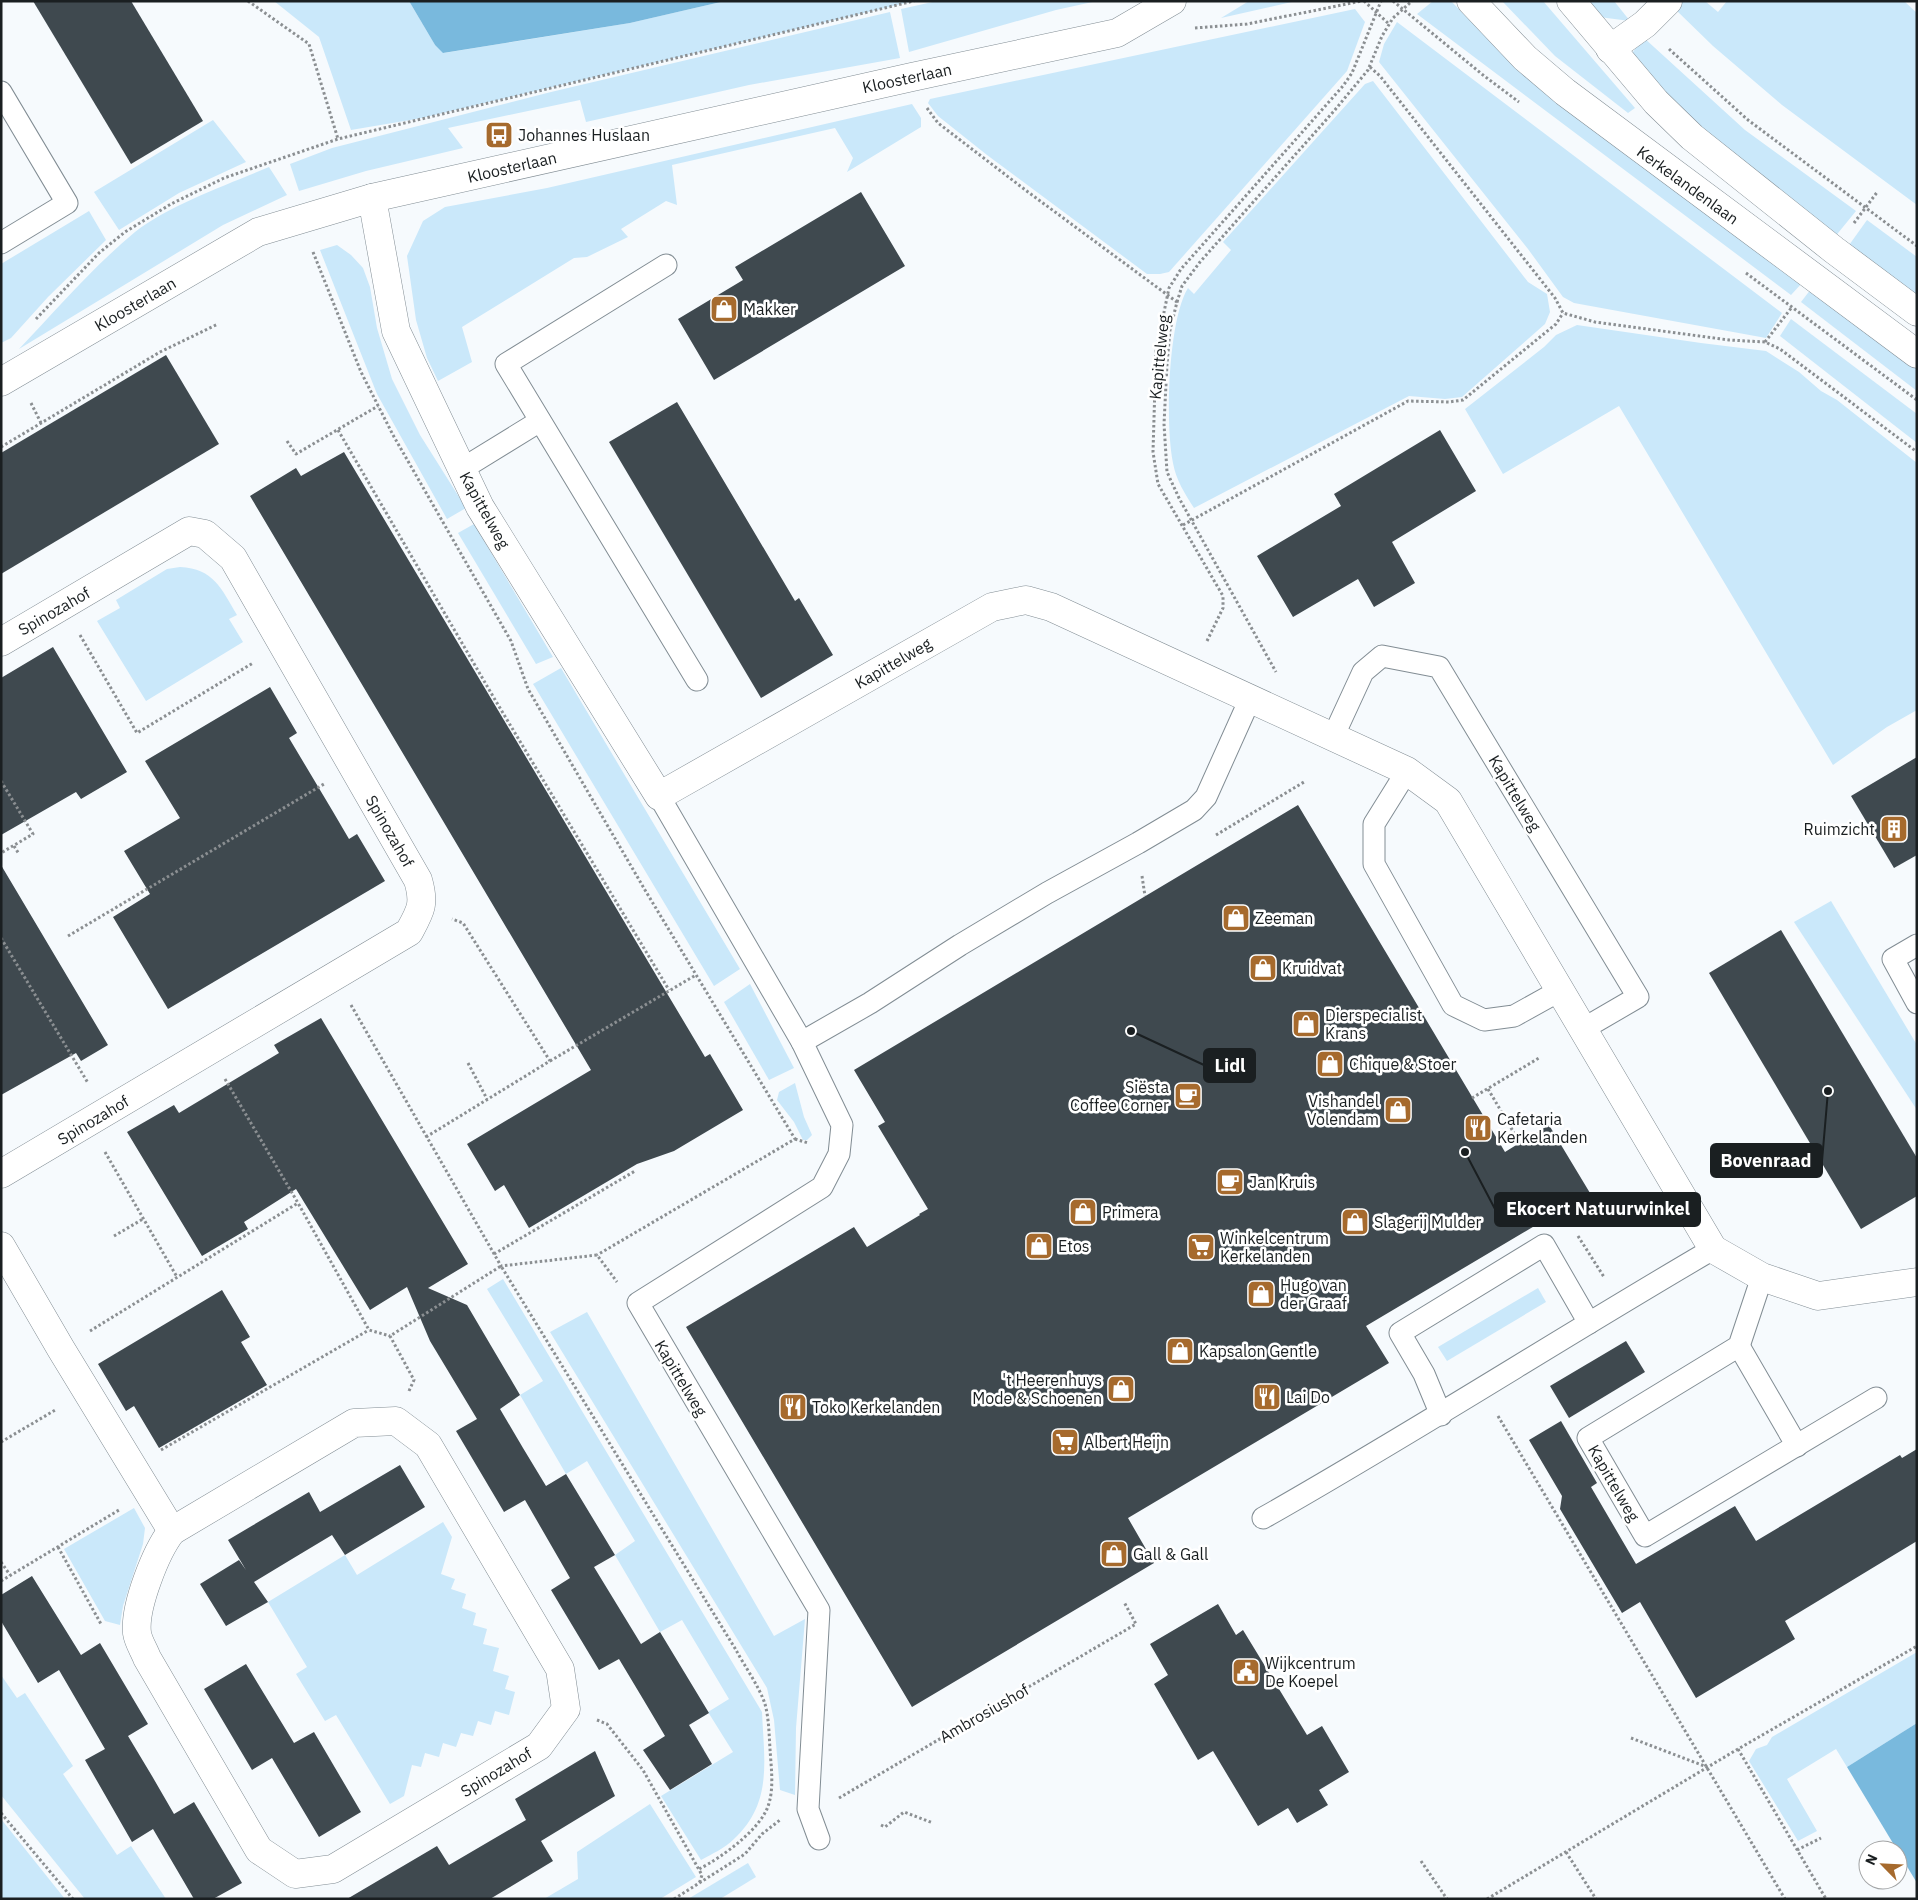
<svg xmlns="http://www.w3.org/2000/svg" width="1918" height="1900" viewBox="0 0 1918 1900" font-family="'IBM Plex Sans',sans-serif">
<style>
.green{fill:#cae8fa}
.water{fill:#79b9dd}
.building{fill:#3f494f}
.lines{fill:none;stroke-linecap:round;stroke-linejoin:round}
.lane-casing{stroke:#828d94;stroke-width:23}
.street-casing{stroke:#828d94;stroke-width:29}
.secondary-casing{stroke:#828d94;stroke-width:29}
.path{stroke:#8b8f92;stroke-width:3;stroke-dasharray:2.5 2.5;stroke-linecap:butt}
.lane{stroke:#fff;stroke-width:21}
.street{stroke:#fff;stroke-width:28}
.secondary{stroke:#fff;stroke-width:28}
.labels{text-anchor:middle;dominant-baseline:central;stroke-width:5;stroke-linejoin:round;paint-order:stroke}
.street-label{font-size:16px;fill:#1a1f21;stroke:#fff}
.poi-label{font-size:16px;fill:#1a1f21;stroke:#fff;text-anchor:start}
.leader{fill:none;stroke:#1a1f21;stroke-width:2}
.callout-dot{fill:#1a1f21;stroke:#fff;stroke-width:2}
.callout{fill:#1a1f21;stroke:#1a1f21;stroke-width:2}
.callout-label{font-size:18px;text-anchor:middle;font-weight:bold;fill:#fff}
</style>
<rect width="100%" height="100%" fill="#f6fafd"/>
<!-- green -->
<g class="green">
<path d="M274 1H409L435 45 444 53 630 23 725 1H914L422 118 351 130 319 37Z"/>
<path d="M937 1H1097L1056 10 909 52 901 9Z"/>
<path d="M1249 1H1296L1221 18Z"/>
<path d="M1433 1H1451L1509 61 1803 282 1791 295 1417 14Z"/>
<path d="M1502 1H1543L1635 108 1628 113 1555 56Z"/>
<path d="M1587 1H1614L1630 21 1599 17Z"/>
<path d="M1683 1H1705L1718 12 1727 1H1904L1917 13V205L1782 105 1713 46 1676 10Z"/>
<path d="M1355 9 1365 22 1347 71 1169 272 1160 274H1147L987 155 938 116 928 103 930 99Z"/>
<path d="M890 12 900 58 749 85 586 122 580 100 448 128 463 148 366 171 299 191 290 164 332 148 551 92Z"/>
<path d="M1397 22 1782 313 1766 338 1574 303 1563 297 1528 249 1379 62 1384 44Z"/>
<path d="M1643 37 1745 130 1856 211 1834 238 1704 133 1658 86 1631 55Z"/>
<path d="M1373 81 1528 282 1547 294 1550 312 1545 324 1462 397 1445 399 1409 396 1194 508C1185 494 1176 480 1173 463 1165 425 1168 320 1188 288L1194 294 1231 250 1223 242 1365 84Z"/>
<path d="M912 104 921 118V127L847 172 853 158 835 128 672 165 677 205 666 201 621 229 628 237 587 257 574 258 462 327 472 362 438 381 427 358 416 320 407 256 423 221 445 207 547 188Z"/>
<path d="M213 120 246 162 179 193 119 230 94 192Z"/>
<path d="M269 167 287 195 223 225 19 349C57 309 93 267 135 232 169 205 229 184 269 167Z"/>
<path d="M89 211 106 240 48 297 11 338 1 343V264Z"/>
<path d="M1867 220 1917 257V299L1847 248Z"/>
<path d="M337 245 351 255 363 268 370 287 377 328 392 379 420 435 466 508 447 519 377 394 320 250Z"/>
<path d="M1811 289 1917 367V391L1801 302Z"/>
<path d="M1791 319 1917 414V443L1780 336Z"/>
<path d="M1577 325 1701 343 1766 351 1799 372 1821 391 1837 400 1917 463V710L1887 727 1833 765 1619 406 1503 474 1465 409 1544 347 1556 335Z"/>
<path d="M474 524 553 657 536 664 458 533Z"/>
<path d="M180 567C214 569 221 588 237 615L229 619 243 642 146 701 97 621 120 608 116 600 167 569Z"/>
<path d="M561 668 740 969 714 986 535 687 533 684Z"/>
<path d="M1831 901 1917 1045V1110L1794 922Z"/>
<path d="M750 984 794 1068 769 1080 724 1002Z"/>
<path d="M795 1083 804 1117 812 1135 807 1140H803L794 1122 777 1100 779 1092Z"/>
<path d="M503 1279 762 1712C764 1760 773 1803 734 1839 725 1848 712 1854 701 1860L661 1796 733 1752 708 1712 729 1699 682 1620 660 1632 615 1555 635 1541 587 1461 566 1474 520 1395 543 1381 487 1289Z"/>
<path d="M1538 1288 1546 1302 1447 1361 1438 1347Z"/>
<path d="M587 1312 774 1636 805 1619 796 1728 795 1795 780 1790 774 1720 767 1688 550 1332Z"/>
<path d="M134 1508 145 1528 143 1544 123 1606 120 1625 105 1621 64 1549Z"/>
<path d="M443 1522 452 1537 441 1574 455 1579 451 1589 466 1594 462 1608 476 1613 473 1625 487 1629 483 1644 499 1648 493 1671 509 1676 505 1689 515 1692 509 1715 495 1711 491 1725 478 1721 473 1736 461 1733 456 1747 443 1743 439 1757 425 1753 421 1767 412 1765 404 1796 390 1804 336 1715 325 1721 296 1674 307 1667 268 1602 345 1555 357 1575Z"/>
<path d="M1917 1652V1723L1847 1767 1836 1749 1787 1779 1817 1831 1798 1841 1749 1761 1756 1749 1767 1745 1772 1737Z"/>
<path d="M1 1675 17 1698 25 1693 73 1766 63 1774 117 1855 131 1846 166 1899H85L1 1795Z"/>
<path d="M650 1804 696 1877 660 1899H544L578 1879 577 1852Z"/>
<path d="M1 1819 65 1899H1Z"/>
<path d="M748 1863 756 1877 720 1899H688Z"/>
</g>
<!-- water -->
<g class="water">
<path d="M409 1H725L630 23 443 53 435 45Z"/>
<path d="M1917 1723V1883L1847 1767Z"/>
</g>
<!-- building -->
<g class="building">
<path d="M33 1H131L203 121 131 164Z"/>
<path d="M861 192 905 266 714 380 678 319 743 280 735 267Z"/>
<path d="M166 355 219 444 1 574V453Z"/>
<path d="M677 402 795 601 799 598 833 655 761 698 609 442Z"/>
<path d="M1440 430 1476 491 1392 542 1415 583 1374 607 1358 579 1293 617 1257 556 1341 506 1334 494Z"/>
<path d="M344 452 705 1057 710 1054 743 1110 674 1151 637 1164 529 1228 504 1185 495 1191 467 1144 591 1070 250 496 296 468 301 476Z"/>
<path d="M53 647 127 772 81 799 76 792 1 835V678Z"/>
<path d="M270 687 297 733 289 738 332 810 349 839 357 834 385 881 168 1009 113 917 150 894 124 851 180 818 145 761Z"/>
<path d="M1917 757V855L1894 868 1851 796Z"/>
<path d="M1298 805 1505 1152 1549 1125 1590 1193 1366 1326 1389 1363 1128 1518 1154 1563 912 1707 686 1327 854 1227 867 1247 920 1215 919 1214 928 1209 878 1126 885 1122 854 1070Z"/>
<path d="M1 865 108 1045 81 1061 76 1053 1 1095Z"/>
<path d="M1781 930 1917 1158V1196L1861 1229 1709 973Z"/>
<path d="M321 1018 468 1264 428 1288 467 1305 520 1395 500 1409 523 1448 546 1486 566 1474 615 1555 594 1567 641 1644 660 1632 709 1713 689 1725 712 1764 670 1790 643 1750 665 1736 643 1699 619 1659 599 1670 551 1590 570 1578 525 1500 504 1512 456 1431 477 1419 430 1341 407 1287 370 1310 296 1189 244 1222 248 1229 202 1256 127 1132 174 1105 179 1113 279 1053 274 1045Z"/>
<path d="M222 1290 250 1337 241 1342 267 1385 159 1448 134 1406 126 1411 98 1364Z"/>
<path d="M1626 1341 1645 1372 1569 1418 1550 1386Z"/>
<path d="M1561 1421 1597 1483 1591 1487 1636 1564 1735 1506 1756 1541 1900 1455 1902 1458 1917 1449V1541L1785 1621 1795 1639 1696 1698 1640 1602 1622 1613 1560 1509 1562 1496 1529 1440Z"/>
<path d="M400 1465 425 1507 345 1555 332 1535 292 1559 254 1582 268 1602 226 1626 200 1584 239 1560 246 1570 228 1540 309 1492 320 1512Z"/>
<path d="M32 1576 81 1655 100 1643 148 1724 128 1736 152 1776 174 1814 194 1802 242 1883 213 1899H194L153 1829 132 1842 85 1760 105 1749 59 1670 38 1683 1 1621V1595Z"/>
<path d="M1218 1604 1236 1635 1243 1630 1307 1735 1322 1726 1349 1772 1319 1790 1328 1805 1297 1823 1288 1808 1258 1826 1213 1751 1198 1760 1154 1684 1168 1675 1150 1644Z"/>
<path d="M246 1664 294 1743 314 1732 361 1812 319 1837 272 1758 252 1770 204 1689Z"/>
<path d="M595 1751 615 1796 541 1841 553 1861 490 1899H347L437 1846 449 1865 526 1820 515 1799Z"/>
</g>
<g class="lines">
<defs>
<g id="lane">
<path d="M1 92 67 203 1 243"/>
<path d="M666 265 506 364 697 680"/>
<path d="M462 469 540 421"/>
<path d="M1333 737 1363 672 1382 656 1439 667 1638 997 1583 1029"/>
<path d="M1407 771 1374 824V864L1453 1005 1484 1020 1514 1016 1559 991"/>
<path d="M659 796 802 1042 842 1125 839 1154 822 1187 638 1303 819 1610 808 1809 819 1839"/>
<path d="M1917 945 1893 959 1917 1003"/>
<path d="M802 1042 870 1003 960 945 1047 893 1138 843 1194 810 1206 797 1250 699"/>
<path d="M1762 1277 1739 1346 1588 1438 1645 1536 1876 1398"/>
<path d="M1739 1346 1797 1446"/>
<path d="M1441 1415 1424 1374 1400 1333 1544 1245 1589 1323"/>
<path d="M1263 1518C1415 1432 1562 1337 1713 1249"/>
</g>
<g id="street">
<path d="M1610 49 1645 24 1668 1"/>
<path d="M372 198 396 331 480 507 659 796 992 607 1026 600 1051 607 1407 771 1448 801 1713 1249 1762 1277 1818 1296 1917 1282"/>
<path d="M1 642 189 531 205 534 233 558 418 880C425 904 421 910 409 932L1 1174"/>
<path d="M1 1246 61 1349 172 1531"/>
<path d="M396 1421 428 1445 560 1669 566 1709 539 1746 333 1869 295 1874 259 1850 147 1658C144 1650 138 1641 137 1633 134 1607 156 1551 172 1531L354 1423Z"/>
</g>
<g id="secondary">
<path d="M1471 1 1525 58 1565 92 1917 354"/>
<path d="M1571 1 1656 102 1692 137 1834 250 1917 312"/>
<path d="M1 382 258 232 372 198 912 77 1117 33 1172 1"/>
</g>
</defs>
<!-- lane casing -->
<use href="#lane" class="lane-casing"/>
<!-- street casing -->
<use href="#street" class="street-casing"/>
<!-- secondary casing -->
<use href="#secondary" class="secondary-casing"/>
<!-- path -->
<g class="path">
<path d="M248 1 309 44 338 139"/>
<path d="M1364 1 1389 24"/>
<path d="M1393 1 1483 75 1519 102"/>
<path d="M1195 28 1247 24 1362 1"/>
<path d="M1669 49 1748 120 1917 246"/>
<path d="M1370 67 1380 76 1555 298 1563 313 1595 322 1729 340 1765 342 1780 349 1917 452"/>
<path d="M927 108 938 123 1028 192 1177 302 1170 330 1167 364 1164 424 1167 472 1179 498 1276 672"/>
<path d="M1854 223 1878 191"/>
<path d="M313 252 361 372 393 435 511 641 528 689 645 890 795 1139 597 1255"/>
<path d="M1746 273 1917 400"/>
<path d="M1177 302 1182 286 1200 262 1334 111 1368 70 1382 36 1393 18 1412 1"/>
<path d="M36 319 99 253 125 232 171 204 224 178 338 139 914 1"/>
<path d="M1765 342 1792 307"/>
<path d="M31 403 41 423"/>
<path d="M338 430 494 698 669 990"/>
<path d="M287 441 296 454 378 406"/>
<path d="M1 447 160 352 218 324"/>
<path d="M1183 525 1408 401 1449 402 1463 400 1556 324 1563 313"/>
<path d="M80 635 137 733 253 663"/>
<path d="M1207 641 1223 608V596L1158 484 1153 452 1156 351 1169 288 1181 269 1343 86 1352 73 1381 1"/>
<path d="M1 781 33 834 1 853"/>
<path d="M1216 835 1304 782"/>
<path d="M14 846 19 854"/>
<path d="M1142 876 1145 896"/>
<path d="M68 936 324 784"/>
<path d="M1 938 88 1083"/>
<path d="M351 1005 501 1266 597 1255 617 1282"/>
<path d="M550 1061 696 975"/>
<path d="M468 1063 487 1099"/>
<path d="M225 1079 298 1203 369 1330 390 1336"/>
<path d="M1488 1089 1520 1143"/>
<path d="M1472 1098 1539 1058"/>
<path d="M426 1137 550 1061 463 923 452 919"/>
<path d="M795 1139 808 1143"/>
<path d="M105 1152 177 1277"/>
<path d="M1561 1210 1572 1226"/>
<path d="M114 1236 143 1219"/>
<path d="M1578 1236 1604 1277"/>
<path d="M494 1254 635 1171"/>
<path d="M90 1331 298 1203"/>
<path d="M409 1391 414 1380 390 1336 501 1266 736 1650C744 1665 760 1688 765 1704 769 1719 769 1734 770 1749 771 1766 774 1787 769 1803 763 1828 721 1858 699 1869"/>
<path d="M1498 1416 1785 1899"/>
<path d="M1 1442 57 1409"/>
<path d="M161 1450 369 1330"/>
<path d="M58 1547 101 1624"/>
<path d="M1 1562 10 1575"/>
<path d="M1 1581 119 1510"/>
<path d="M597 1720 607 1724 643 1770 702 1875 699 1884"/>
<path d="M1631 1738 1707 1767"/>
<path d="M1738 1749 1826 1899"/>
<path d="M839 1798 1136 1624 1124 1602"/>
<path d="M1 1813 73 1899"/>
<path d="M881 1825 885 1827 904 1812 933 1823"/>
<path d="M1797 1850 1821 1838"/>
<path d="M1566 1852 1596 1899"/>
<path d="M1421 1861 1447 1899"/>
<path d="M674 1899 745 1854 762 1834 780 1820"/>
<path d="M1487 1899 1738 1749 1917 1646"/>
</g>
<!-- lane -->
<use href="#lane" class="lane"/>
<!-- street -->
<use href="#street" class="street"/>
<!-- secondary -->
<use href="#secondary" class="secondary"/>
</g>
<!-- icons -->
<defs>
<symbol id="bus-square" viewBox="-11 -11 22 22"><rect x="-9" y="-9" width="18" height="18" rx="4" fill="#a66a2d" stroke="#fff"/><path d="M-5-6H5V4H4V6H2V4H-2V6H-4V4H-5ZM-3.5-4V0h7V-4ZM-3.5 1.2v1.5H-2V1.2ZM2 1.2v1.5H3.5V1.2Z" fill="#fff"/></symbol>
<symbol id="shop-square" viewBox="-11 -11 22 22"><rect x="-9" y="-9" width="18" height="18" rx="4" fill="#a66a2d" stroke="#fff"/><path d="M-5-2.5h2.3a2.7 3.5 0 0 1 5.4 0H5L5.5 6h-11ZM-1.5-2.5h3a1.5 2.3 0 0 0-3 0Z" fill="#fff"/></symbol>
<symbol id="building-square" viewBox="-11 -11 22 22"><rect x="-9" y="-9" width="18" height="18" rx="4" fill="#a66a2d" stroke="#fff"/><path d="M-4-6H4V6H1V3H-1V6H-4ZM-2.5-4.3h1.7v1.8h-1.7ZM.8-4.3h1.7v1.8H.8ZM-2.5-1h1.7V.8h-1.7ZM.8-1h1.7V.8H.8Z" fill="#fff"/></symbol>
<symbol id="cafe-square" viewBox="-11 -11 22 22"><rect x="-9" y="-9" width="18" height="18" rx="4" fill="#a66a2d" stroke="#fff"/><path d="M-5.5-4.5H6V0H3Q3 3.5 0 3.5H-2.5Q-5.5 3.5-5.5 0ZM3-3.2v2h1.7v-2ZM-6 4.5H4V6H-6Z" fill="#fff"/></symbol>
<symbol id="restaurant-square" viewBox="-11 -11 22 22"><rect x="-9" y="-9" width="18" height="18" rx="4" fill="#a66a2d" stroke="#fff"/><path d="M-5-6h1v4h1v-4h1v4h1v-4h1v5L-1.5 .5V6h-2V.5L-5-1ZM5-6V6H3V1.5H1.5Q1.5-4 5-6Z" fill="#fff"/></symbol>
<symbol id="supermarket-square" viewBox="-11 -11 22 22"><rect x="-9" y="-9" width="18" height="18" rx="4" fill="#a66a2d" stroke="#fff"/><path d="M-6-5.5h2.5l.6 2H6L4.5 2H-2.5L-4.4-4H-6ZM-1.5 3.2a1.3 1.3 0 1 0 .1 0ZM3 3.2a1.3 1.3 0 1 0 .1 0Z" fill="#fff"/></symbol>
<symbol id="civic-square" viewBox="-11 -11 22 22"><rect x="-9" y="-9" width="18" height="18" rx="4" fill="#a66a2d" stroke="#fff"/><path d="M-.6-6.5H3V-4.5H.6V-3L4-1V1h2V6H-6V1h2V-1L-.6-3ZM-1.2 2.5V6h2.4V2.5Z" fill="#fff"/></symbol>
</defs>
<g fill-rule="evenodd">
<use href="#bus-square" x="483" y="119" width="32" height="32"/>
<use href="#shop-square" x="708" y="293" width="32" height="32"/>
<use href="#building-square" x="1878" y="813" width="32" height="32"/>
<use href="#shop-square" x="1220" y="902" width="32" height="32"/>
<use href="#shop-square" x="1247" y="952" width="32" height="32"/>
<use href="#shop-square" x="1290" y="1008" width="32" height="32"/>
<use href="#shop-square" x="1314" y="1048" width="32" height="32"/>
<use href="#cafe-square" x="1172" y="1080" width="32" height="32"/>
<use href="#shop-square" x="1382" y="1094" width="32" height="32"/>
<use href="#restaurant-square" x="1462" y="1112" width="32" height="32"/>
<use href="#cafe-square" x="1214" y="1166" width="32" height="32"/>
<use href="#shop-square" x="1067" y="1196" width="32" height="32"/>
<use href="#shop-square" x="1339" y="1206" width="32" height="32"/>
<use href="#shop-square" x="1023" y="1230" width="32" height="32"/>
<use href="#supermarket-square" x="1185" y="1231" width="32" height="32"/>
<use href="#shop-square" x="1245" y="1278" width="32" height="32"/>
<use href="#shop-square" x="1164" y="1335" width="32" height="32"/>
<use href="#shop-square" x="1105" y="1373" width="32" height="32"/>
<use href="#restaurant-square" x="1251" y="1381" width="32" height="32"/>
<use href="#restaurant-square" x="777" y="1391" width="32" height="32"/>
<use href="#supermarket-square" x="1049" y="1426" width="32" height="32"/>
<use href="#shop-square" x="1098" y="1538" width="32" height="32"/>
<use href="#civic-square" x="1230" y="1656" width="32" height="32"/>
</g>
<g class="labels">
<!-- street labels -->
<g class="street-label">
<text transform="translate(907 78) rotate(-12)">Kloosterlaan</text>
<text transform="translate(512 167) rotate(-13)">Kloosterlaan</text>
<text transform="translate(1688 185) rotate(36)">Kerkelandenlaan</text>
<text transform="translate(135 304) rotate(-30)">Kloosterlaan</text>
<text transform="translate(1159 357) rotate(-84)">Kapittelweg</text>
<text transform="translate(485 510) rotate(61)">Kapittelweg</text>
<text transform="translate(54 611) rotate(-30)">Spinozahof</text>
<text transform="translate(893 663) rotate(-30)">Kapittelweg</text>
<text transform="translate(1515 793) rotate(59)">Kapittelweg</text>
<text transform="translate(390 831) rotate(60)">Spinozahof</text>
<text transform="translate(93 1120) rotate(-31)">Spinozahof</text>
<text transform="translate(681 1378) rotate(59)">Kapittelweg</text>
<text transform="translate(1614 1483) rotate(60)">Kapittelweg</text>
<text transform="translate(984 1713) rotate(-30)">Ambrosiushof</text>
<text transform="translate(496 1772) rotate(-31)">Spinozahof</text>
</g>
<!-- poi labels -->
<g class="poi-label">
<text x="518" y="135">Johannes Huslaan</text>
<text x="743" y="309">Makker</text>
<text x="1875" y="829" text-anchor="end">Ruimzicht</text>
<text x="1255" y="918">Zeeman</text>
<text x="1282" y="968">Kruidvat</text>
<text x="1325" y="1015">Dierspecialist<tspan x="1325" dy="18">Krans</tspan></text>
<text x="1349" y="1064">Chique &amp; Stoer</text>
<text x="1169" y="1087" text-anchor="end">Siësta<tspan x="1169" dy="18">Coffee Corner</tspan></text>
<text x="1379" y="1101" text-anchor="end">Vishandel<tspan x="1379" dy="18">Volendam</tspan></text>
<text x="1497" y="1119">Cafetaria<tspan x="1497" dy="18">Kerkelanden</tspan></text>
<text x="1249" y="1182">Jan Kruis</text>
<text x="1102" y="1212">Primera</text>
<text x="1374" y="1222">Slagerij Mulder</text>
<text x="1220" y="1238">Winkelcentrum<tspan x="1220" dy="18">Kerkelanden</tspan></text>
<text x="1058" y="1246">Etos</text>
<text x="1280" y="1285">Hugo van<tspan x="1280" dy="18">der Graaf</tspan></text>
<text x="1199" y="1351">Kapsalon Gentle</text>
<text x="1102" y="1380" text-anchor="end">'t Heerenhuys<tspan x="1102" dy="18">Mode &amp; Schoenen</tspan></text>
<text x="1286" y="1397">Lai Do</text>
<text x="812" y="1407">Toko Kerkelanden</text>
<text x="1084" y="1442">Albert Heijn</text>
<text x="1133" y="1554">Gall &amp; Gall</text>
<text x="1265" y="1663">Wijkcentrum<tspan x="1265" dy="18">De Koepel</tspan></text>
</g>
</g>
<!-- callouts -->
<path class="leader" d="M1131 1031L1204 1065M1828 1091L1822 1161M1465 1152L1495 1209"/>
<g class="callout-dot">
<circle cx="1131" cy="1031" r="5"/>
<circle cx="1828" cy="1091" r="5"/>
<circle cx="1465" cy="1152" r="5"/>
</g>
<g class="callout">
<rect x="1204" y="1049" width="51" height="33" rx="5"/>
<rect x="1711" y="1144" width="111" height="33" rx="5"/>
<rect x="1495" y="1193" width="205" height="33" rx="5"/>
</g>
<g class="callout-label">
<text x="1230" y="1072">Lidl</text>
<text x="1766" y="1167">Bovenraad</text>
<text x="1598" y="1215">Ekocert Natuurwinkel</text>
</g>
<!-- border -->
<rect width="1918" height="1900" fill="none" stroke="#1a1f21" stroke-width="5"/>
<!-- north arrow -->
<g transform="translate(1883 1865) rotate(294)"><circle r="24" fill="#ffffff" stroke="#a3a5a6"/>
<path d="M0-4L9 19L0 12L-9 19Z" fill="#a66a2d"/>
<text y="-8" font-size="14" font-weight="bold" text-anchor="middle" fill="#1a1f21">N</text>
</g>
</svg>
